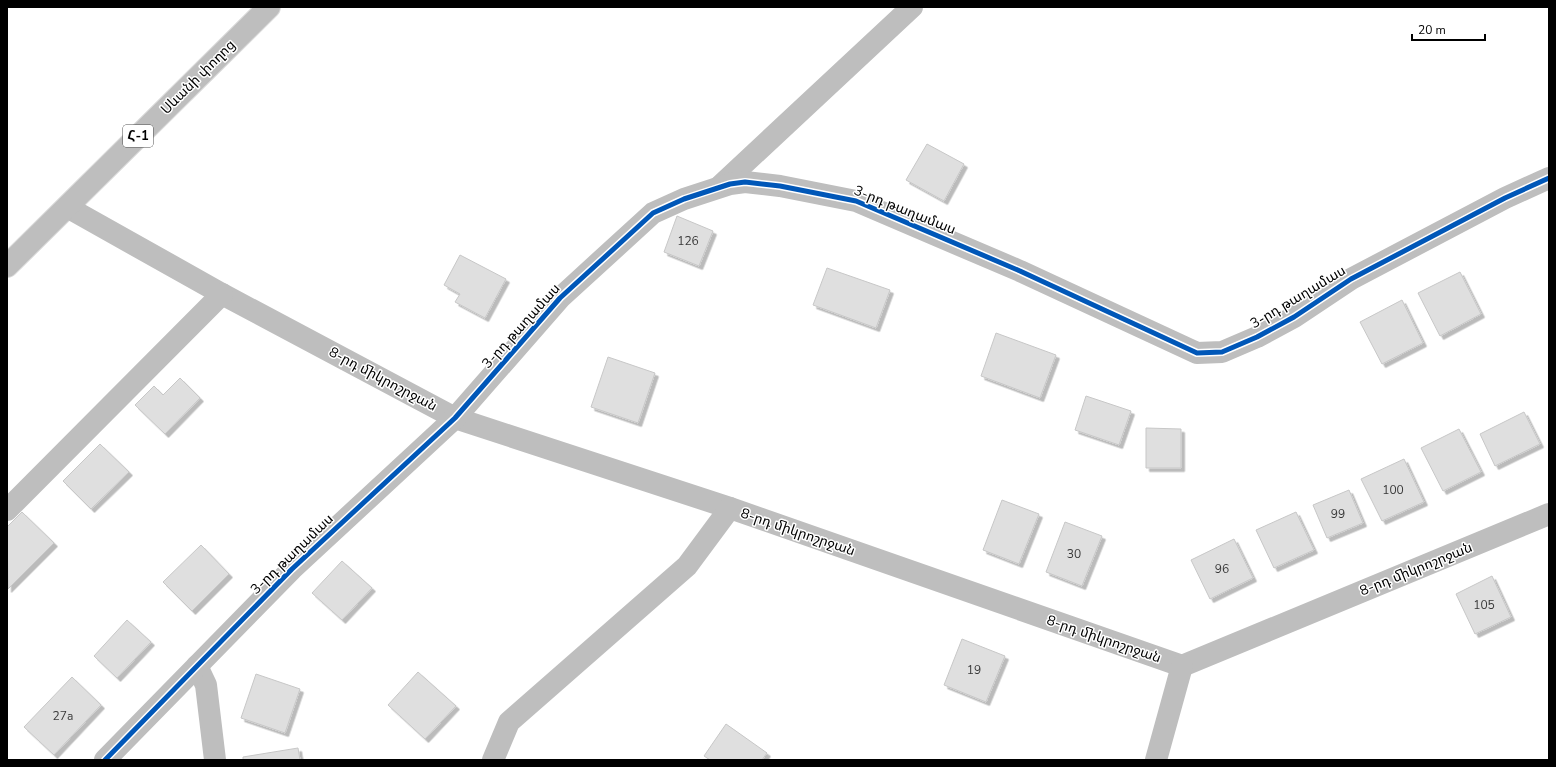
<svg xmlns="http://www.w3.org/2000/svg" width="1556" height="767" viewBox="0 0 1556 767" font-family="'Nunito Sans','Noto Sans Armenian',sans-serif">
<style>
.building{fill:#dfdfdf;stroke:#c7c7c7;filter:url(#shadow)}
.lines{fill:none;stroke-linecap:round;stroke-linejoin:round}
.major-casing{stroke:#dbdbdb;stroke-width:24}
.minor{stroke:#bebebe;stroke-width:22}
.major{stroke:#bebebe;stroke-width:22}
.cycleway-casing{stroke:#fff;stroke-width:8}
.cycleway{stroke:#0057b8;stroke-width:5}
.labels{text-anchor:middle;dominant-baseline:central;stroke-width:3;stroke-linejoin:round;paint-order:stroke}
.number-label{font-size:12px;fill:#383838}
.shield{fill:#fff;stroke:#4c4c4c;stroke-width:1}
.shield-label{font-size:13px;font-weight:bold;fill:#000}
.street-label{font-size:14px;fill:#000;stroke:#fff}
</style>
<defs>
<filter id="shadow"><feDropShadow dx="3.5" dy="3.5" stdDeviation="0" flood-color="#0004"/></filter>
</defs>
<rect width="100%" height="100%" fill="#fff"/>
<!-- building -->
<g class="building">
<path d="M927 144 964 164 944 201 906 180Z"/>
<path d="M677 216 713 231 699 266 664 252Z"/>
<path d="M460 255 506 279 485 318 455 302 460 294 444 285Z"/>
<path d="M827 268 890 290 876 328 813 305Z"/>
<path d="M1460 272 1481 314 1440 336 1418 293Z"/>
<path d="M1402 300 1423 343 1382 364 1360 322Z"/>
<path d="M996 333 1056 355 1040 398 981 376Z"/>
<path d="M608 357 655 373 638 423 591 407Z"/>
<path d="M180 378 200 398 165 434 135 405 154 386 163 395Z"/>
<path d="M1086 396 1131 411 1119 445 1075 430Z"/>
<path d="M1524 412 1540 444 1495 466 1480 434Z"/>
<path d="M1146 428 1181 429V468H1146Z"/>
<path d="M1459 429 1481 472 1443 491 1421 448Z"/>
<path d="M100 444 129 472 91 509 63 481Z"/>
<path d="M1404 459 1424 502 1382 521 1361 479Z"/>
<path d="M1349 490 1363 523 1327 538 1313 505Z"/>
<path d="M1002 500 1039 514 1019 564 983 550Z"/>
<path d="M22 512 54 543 8 589 7 527Z"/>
<path d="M1296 512 1314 550 1274 568 1256 530Z"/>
<path d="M1065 522 1102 536 1082 586 1046 572Z"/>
<path d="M1234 539 1253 578 1210 599 1191 560Z"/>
<path d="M201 545 229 574 192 611 163 582Z"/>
<path d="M342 561 372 588 342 620 312 593Z"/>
<path d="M1492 576 1511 617 1475 634 1456 594Z"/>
<path d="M127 620 151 642 117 678 94 656Z"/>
<path d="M962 639 1005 656 986 702 944 685Z"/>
<path d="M418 672 456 706 425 739 388 705Z"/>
<path d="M256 674 300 689 285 733 241 718Z"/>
<path d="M72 677 101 705 54 755 24 727Z"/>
<path d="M726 724 767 753 762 760H710L704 756Z"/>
<path d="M298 748 300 760H243V757Z"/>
</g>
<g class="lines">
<defs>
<path id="major" d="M7 266 269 7"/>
</defs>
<!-- major casing -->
<use href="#major" class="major-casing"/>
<!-- minor -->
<g class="minor">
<path d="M719 187 912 7"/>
<path d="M67 207 222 294 455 418 730 508 1182 666 1549 514"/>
<path d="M7 510 222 294"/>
<path d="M197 666 206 685 215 760"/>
<path d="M105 760 292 569 455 418 560 298 653 213 684 199 730 184 745 182 780 186 856 201 1020 271 1197 353 1222 352 1257 337 1294 317 1351 279 1505 198 1549 178"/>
<path d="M493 760 509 722 687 566 730 508"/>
<path d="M1156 760 1182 666"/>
</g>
<!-- major -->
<use href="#major" class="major"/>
<defs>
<path id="cycleway" d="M105 760 292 569 455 418 560 298 653 213 684 199 730 184 745 182 780 186 856 201 1020 271 1197 353 1222 352 1257 337 1294 317 1351 279 1505 198 1549 178"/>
</defs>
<!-- cycleway casing -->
<use href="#cycleway" class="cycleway-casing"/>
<!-- cycleway -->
<use href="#cycleway" class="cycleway"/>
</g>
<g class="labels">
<!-- number labels -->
<g class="number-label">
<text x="688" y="241">126</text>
<text x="1393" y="490">100</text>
<text x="1338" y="514">99</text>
<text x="1074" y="554">30</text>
<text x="1222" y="569">96</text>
<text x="1484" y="605">105</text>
<text x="974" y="670">19</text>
<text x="63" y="716">27a</text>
</g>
<!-- shield labels -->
<rect class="shield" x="123" y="125" width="30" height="22" rx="3"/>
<g class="shield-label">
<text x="138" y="136">Հ-1</text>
</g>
<!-- street labels -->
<g class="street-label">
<text transform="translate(198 77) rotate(-45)">Սևանի փողոց</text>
<text transform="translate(905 210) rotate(22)">3-րդ թաղամաս</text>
<text transform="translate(1298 297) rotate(-31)">3-րդ թաղամաս</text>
<text transform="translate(521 326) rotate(-48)">3-րդ թաղամաս</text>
<text transform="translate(383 379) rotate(28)">8-րդ միկրոշրջան</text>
<text transform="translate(798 532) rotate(19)">8-րդ միկրոշրջան</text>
<text transform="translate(292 554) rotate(-44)">3-րդ թաղամաս</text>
<text transform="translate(1416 569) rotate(-22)">8-րդ միկրոշրջան</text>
<text transform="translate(1104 639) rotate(19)">8-րդ միկրոշրջան</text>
</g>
</g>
<!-- border -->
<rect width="1556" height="767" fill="none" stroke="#000000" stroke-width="16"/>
<!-- scale -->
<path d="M1412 34v6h73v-6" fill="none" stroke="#000000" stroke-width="2"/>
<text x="1418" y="34" font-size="12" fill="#000000" stroke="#ffffff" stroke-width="3" paint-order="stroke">20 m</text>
</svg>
